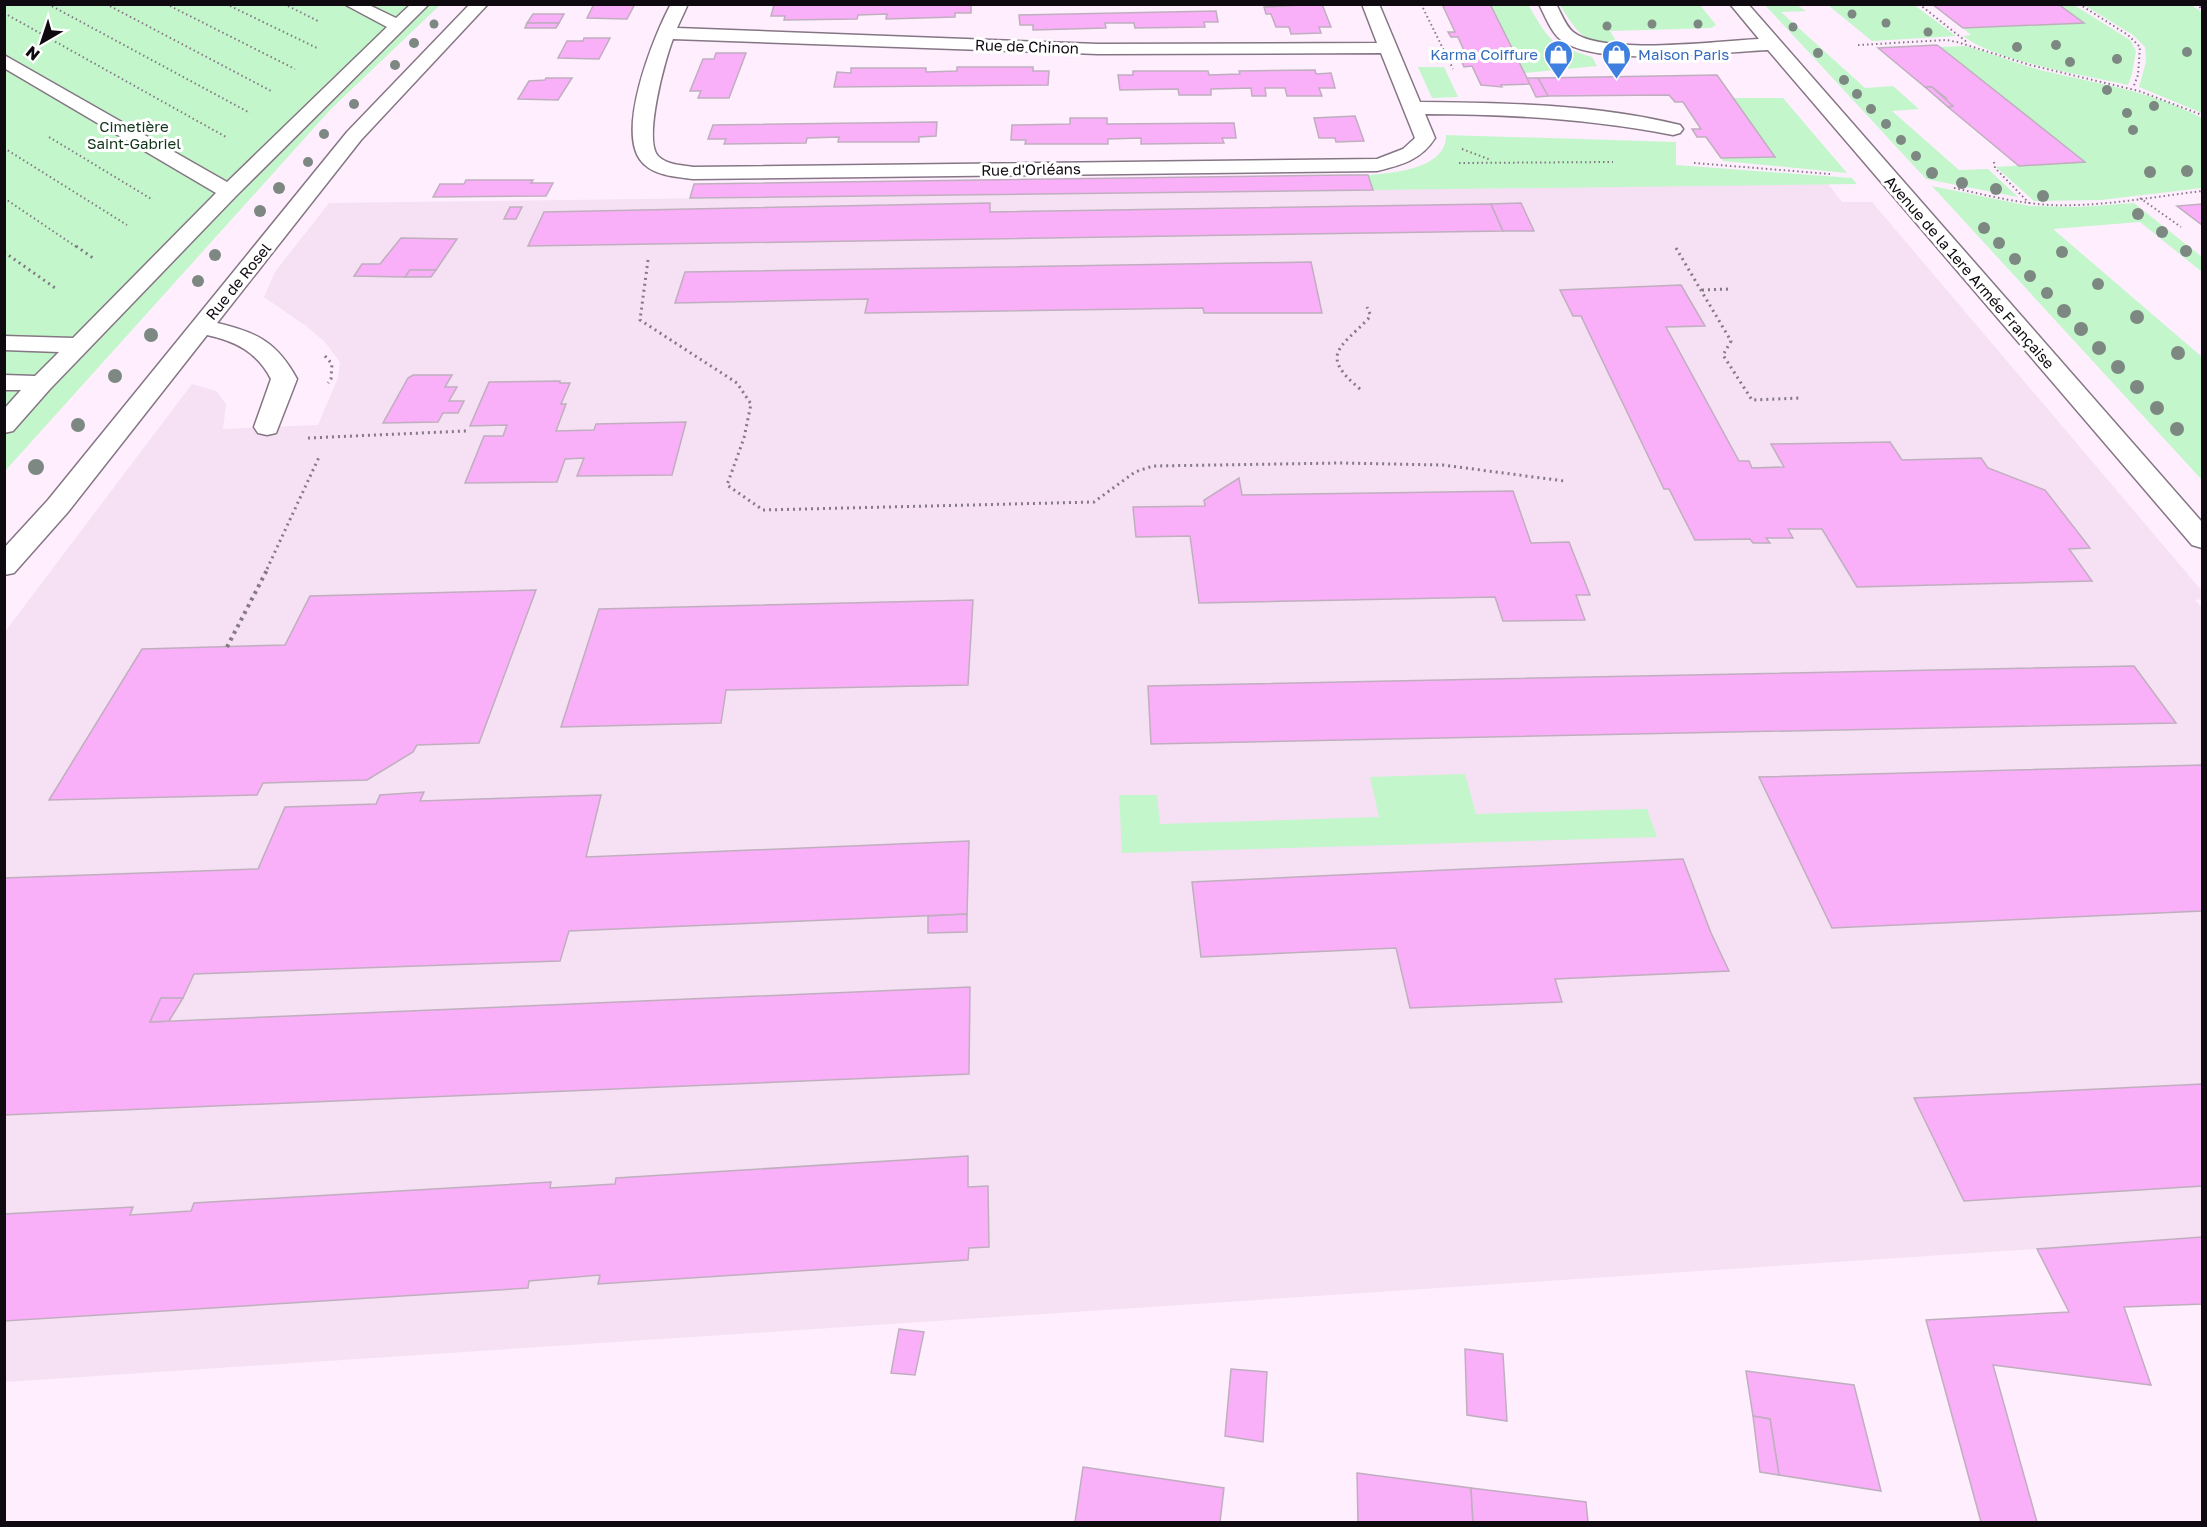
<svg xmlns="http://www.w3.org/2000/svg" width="2207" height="1527" viewBox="0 0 2207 1527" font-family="'Golos Text',sans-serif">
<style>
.built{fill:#f5e0f4}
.green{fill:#c3f6cb}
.building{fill:#f9b0f8;stroke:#bfafbe;stroke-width:1.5}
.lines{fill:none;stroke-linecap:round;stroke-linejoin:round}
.minor-casing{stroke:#857684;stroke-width:3}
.path-far2{stroke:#847984;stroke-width:2;stroke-dasharray:1.5 3;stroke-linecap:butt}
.path-far1{stroke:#847984;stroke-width:3;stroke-dasharray:2 4;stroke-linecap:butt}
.path{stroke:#847984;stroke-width:4;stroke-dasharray:3 4.5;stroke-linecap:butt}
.minor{fill:#fff;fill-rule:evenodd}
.tree{fill:#7c8881}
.labels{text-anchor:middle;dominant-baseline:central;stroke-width:6;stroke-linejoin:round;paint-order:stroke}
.far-street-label{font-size:15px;fill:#0f0a0f;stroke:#fff}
.far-shop-label{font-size:15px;fill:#366cbe;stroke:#fff;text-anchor:end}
.far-park-label{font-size:15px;fill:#11341a;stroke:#fff}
</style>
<rect width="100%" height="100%" fill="#feeefe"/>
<!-- built -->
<path class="built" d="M1828 184 1842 202H1872L2202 591V599L2195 600 2202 608V1238L5 1382 4 633 192 384 216 391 226 404 223 429 318 425 338 378 340 362 325 342 306 326 264 297 275 272 329 203Z"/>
<!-- green -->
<g class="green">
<path d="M5 5H440L331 109 5 471Z"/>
<path d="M1490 5H1528C1551 42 1549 44 1592 57L1597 66 1525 73Z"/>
<path d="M1560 5H1700L1716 25 1711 28 1610 31 1618 44C1583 44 1577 32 1560 5Z"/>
<path d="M1765 5H1797L1806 11 1781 12 1865 88 1893 86 1919 109 1892 111 1959 170 1988 169 2018 197 1926 179Z"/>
<path d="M1859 5H1914L1956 36 1872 41 1828 5Z"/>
<path d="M2058 5H2074L2130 40 2136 51 2132 74 2128 85C2084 75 1997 62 1963 36L1971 35 1963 28 2083 23Z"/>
<path d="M2084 5H2191L2202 12V113L2139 87 2146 62 2145 47 2133 35Z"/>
<path d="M1965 46C1992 53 2017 64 2044 71 2100 84 2151 91 2202 118V188L2101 200 2034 201 1996 167 2084 161 1940 47Z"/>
<path d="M1418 67H1444L1458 97 1432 98Z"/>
<path d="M1733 98H1783L1847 173 1723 161 1721 158 1775 157Z"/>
<path d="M1446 135 1676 142V165L1852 178 1857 184 1373 190 1368 175C1392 173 1447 169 1446 135Z"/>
<path d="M1932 186 2030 206 2080 207 2134 203 2202 257V272L2140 222 2053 229 2202 357V480Z"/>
<path d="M1465 774 1476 814 1647 809 1657 837 1122 853 1119 795H1157L1160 824 1379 817 1370 777Z"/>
</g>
<!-- building -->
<g class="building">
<path d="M594 4H635L627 19 587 18Z"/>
<path d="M971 4V13H955V17L886 19 887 14 858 15 857 19 784 20 785 16H771L774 5Z"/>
<path d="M1322 4 1331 27H1319L1321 33 1291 34 1289 27H1276L1271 14H1266L1264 7Z"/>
<path d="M1442 4H1490L1530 84 1501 85 1502 87 1481 85 1472 66 1464 67 1461 60H1468L1458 37H1451L1448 32H1455Z"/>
<path d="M1932 4H2058L2084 23 1963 28Z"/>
<path d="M1216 11 1218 22H1204L1205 27 1135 28 1134 23H1105L1106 28 1033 30V25H1020L1019 15Z"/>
<path d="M533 14H564L559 23H527Z"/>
<path d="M527 23H559L556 28H525Z"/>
<path d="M584 38H610L599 59 558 58 567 41H583Z"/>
<path d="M1937 45 1940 47 2085 162 2019 166 1948 107 1953 106 1943 98H1946L1932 87H1925L1878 48Z"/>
<path d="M716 53H746L729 98H698L701 91H690L703 59H714Z"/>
<path d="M957 67H1033V71H1049L1048 85 834 87 837 72 851 73V68H926V72L957 71Z"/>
<path d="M1315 70 1316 74 1331 73 1335 88H1319L1322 96H1287L1285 88H1265L1266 96H1252L1251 88 1211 89V95H1179L1178 89 1120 90 1118 75H1133V71H1208L1209 75 1240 74 1239 71Z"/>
<path d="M1717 75 1775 157 1721 158 1706 137H1697L1692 129H1701L1683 102H1675L1669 95 1548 96 1538 78Z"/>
<path d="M546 78H572L558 100 518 99 529 81 545 80Z"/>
<path d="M1527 78H1538L1548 96 1536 97Z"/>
<path d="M1925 87H1932L1953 106 1948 107Z"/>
<path d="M1355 116 1364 141 1336 142 1335 138H1319L1314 118Z"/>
<path d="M1070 118H1107V124L1234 123 1236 138H1222L1224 143 1141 144V138L1108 139V144H1025L1026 140H1011L1012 125 1070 124Z"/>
<path d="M937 122 936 136 919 137V142H838L839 137 807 138 806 143 724 144 726 139H708L713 125Z"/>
<path d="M1346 175H1368L1373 190 690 198 694 184Z"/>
<path d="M466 180H533L531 183H553L546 196 433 197 440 184H464Z"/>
<path d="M990 203V212L1491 204 1503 231 528 246 544 212Z"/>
<path d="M1521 203 1534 231H1503L1491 204Z"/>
<path d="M2202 204V225L2177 206Z"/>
<path d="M510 207H522L516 219H504Z"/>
<path d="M401 238 457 239 436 270H410L405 277 354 276 362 264H380Z"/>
<path d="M1311 262 1322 313H1204L1203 308 865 313 868 299 675 303 685 272Z"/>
<path d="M410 270H436L431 277H405Z"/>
<path d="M1681 285 1705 326 1666 327 1739 461H1749L1752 468 1784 467 1771 444 1890 442 1902 460 1981 458 1988 468 2045 490 2090 548 2069 549 2092 581 1857 587 1822 529H1788L1793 538H1766L1770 543H1753L1750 539 1695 540 1669 489H1664L1581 316H1573L1560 290Z"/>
<path d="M413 375H452L445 387H457L449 401H464L458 413H443L438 422 383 423 408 378Z"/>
<path d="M560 381V383H570L561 404H566L556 431 594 430 596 424 686 422 672 475 577 476 584 458 565 459 557 482 465 483 484 436H503L507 425 470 426 489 382Z"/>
<path d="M1239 478 1242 495 1513 491 1531 543 1569 542 1590 595H1576L1585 620 1503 621 1495 597 1199 603 1190 536 1136 537 1133 507 1205 506 1204 500Z"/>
<path d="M536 590 479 743 417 745 413 752 367 780 263 783 257 795 49 800 142 649 285 645 310 596Z"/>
<path d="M973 600 968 685 726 690 721 723 561 727 599 609Z"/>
<path d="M2134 666 2176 723 1151 744 1148 686Z"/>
<path d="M2202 765V911L1832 928 1759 777Z"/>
<path d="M424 792 420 801 601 795 586 857 969 841 967 914 569 931 560 961 194 974 183 998H161L150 1022 970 987 969 1074 4 1115V878L258 869 285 807 376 804 380 795Z"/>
<path d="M1683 859 1711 933 1729 971 1555 979 1562 1002 1410 1008 1396 948 1201 957 1192 882Z"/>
<path d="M967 914V932L928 933V916Z"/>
<path d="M161 998H183L169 1021 150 1022Z"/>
<path d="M2202 1084V1186L1964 1201 1914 1098Z"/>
<path d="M968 1156V1187L988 1186 989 1247 969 1248 968 1260 598 1284 600 1275 529 1281 528 1288 4 1321V1214L133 1207 130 1215 191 1211 194 1203 551 1182 550 1188 615 1184 616 1178Z"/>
<path d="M2202 1237V1304L2124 1307 2151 1385 1993 1365 2037 1522H1981L1926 1320 2069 1312 2037 1249Z"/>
<path d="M899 1329 924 1332 915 1375 891 1373Z"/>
<path d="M1465 1349 1503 1354 1507 1421 1467 1415Z"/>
<path d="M1231 1369 1267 1372 1263 1442 1225 1436Z"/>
<path d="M1746 1371 1854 1385 1881 1491 1779 1475 1770 1419 1753 1416Z"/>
<path d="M1753 1416 1770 1419 1779 1475 1760 1472Z"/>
<path d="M1083 1467 1224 1488 1220 1522H1075Z"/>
<path d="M1357 1473 1471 1488 1473 1522H1358Z"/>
<path d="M1471 1488 1586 1502 1588 1522H1473Z"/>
</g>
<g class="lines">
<defs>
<g id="minor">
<path d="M344 4H367L396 18 411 4H429L236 196 50 389 13 431 4 433V409L21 390H4V375L35 376 59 352 4 350V336L73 338 216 193 4 68V55L227 182 387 27Z"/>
<path d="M470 4H488L361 140 217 323C256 332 277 342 297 379L276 433 267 435 258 433 254 427 271 379C258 353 236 341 207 335L68 512 14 573 4 575V548L48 500 347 132Z"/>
<path d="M671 4H688L677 28 1098 44 1377 43 1362 4H1379L1420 102C1507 103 1595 104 1680 125L1683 129 1680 133 1673 135C1591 119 1509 114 1425 114L1435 138C1421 160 1402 165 1377 171L693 179C678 177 657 176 645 165 612 138 654 35 671 4ZM673 39 1098 54 1381 53 1415 138 1403 149 1377 159 693 167C682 165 667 165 658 156 643 140 665 59 673 39Z"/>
<path d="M1539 4H1556C1561 13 1565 25 1573 32 1602 56 1719 41 1759 39L1730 4H1748L2202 522V548L2192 545 1768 50C1721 52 1598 68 1561 40 1551 32 1545 16 1539 4Z"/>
</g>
</defs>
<!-- minor casing -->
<use href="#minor" class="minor-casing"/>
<!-- path-far2 -->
<g class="path-far2">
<path d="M48 4 250 113"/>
<path d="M106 4 273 92"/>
<path d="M166 4 295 69"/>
<path d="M226 4 317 48"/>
<path d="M284 4 318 21"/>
<path d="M1421 4 1453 69"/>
<path d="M1919 4 1968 43"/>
<path d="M2079 4 2128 35 2140 47 2138 75 2133 88"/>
<path d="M2196 4 2202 9"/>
<path d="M4 13 226 137"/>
<path d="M1858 45 1946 40 1957 42 2030 65 2139 91 2202 115"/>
<path d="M49 137 153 200"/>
<path d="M4 148 127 225"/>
<path d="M1462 149 1491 160"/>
<path d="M1994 162 1995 168 2029 203"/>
<path d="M1459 163 1613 162"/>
<path d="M1694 163 1830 174"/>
<path d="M1954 188C1985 195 2017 203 2050 205 2101 207 2152 197 2202 191"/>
<path d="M4 198 78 248"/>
<path d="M2140 198 2181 227"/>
</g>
<!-- path-far1 -->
<g class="path-far1">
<path d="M76 246 93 258"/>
<path d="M1676 248 1731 341 1723 355 1752 400 1800 398"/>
<path d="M4 252 58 290"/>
<path d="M648 260 640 320 737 383 751 404 744 438 727 485 763 510 1094 502 1135 472 1153 466 1341 463 1443 465 1564 481"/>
<path d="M1702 290 1730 289"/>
<path d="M325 356 332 364 331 379 328 383"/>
<path d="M1360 389C1319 355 1340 348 1368 319L1370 314 1367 307"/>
<path d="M308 438 466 431"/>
<path d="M267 569 320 455"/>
</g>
<!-- path -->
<path class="path" d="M227 647 268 568"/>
<!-- minor -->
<use href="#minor" class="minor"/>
</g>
<!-- trees -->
<g class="tree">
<circle cx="1852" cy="14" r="4.5"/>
<circle cx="1886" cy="23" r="4.5"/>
<circle cx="434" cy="24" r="4.5"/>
<circle cx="1652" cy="24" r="4.5"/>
<circle cx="1698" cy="24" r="4.5"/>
<circle cx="1607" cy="26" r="4.5"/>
<circle cx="1793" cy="27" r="4.5"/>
<circle cx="1928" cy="32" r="4.5"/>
<circle cx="414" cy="43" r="5"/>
<circle cx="2056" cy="45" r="5"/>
<circle cx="2017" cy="47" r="5"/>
<circle cx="2187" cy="52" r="5"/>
<circle cx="1818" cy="53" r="5"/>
<circle cx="2117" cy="59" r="5"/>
<circle cx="2070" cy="62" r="5"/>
<circle cx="395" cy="65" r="5"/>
<circle cx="1844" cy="80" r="5"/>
<circle cx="2107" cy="90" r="5"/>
<circle cx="1857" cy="94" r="5"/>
<circle cx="354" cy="104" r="5"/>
<circle cx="2154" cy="106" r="5"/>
<circle cx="1871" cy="109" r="5"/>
<circle cx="2127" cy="113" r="5"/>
<circle cx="1886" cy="124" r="5"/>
<circle cx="2133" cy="130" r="5"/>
<circle cx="324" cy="134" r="5"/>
<circle cx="1901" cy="140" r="5"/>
<circle cx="1916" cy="156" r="5"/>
<circle cx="308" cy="162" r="5"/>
<circle cx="2187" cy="171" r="6"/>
<circle cx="2150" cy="172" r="6"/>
<circle cx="1932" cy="173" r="6"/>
<circle cx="1962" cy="183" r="6"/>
<circle cx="279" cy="188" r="6"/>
<circle cx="1996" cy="189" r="6"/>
<circle cx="2043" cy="196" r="6"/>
<circle cx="260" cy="211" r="6"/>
<circle cx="2138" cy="214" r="6"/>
<circle cx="1984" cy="228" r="6"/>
<circle cx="2162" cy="232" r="6"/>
<circle cx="1999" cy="243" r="6"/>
<circle cx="2186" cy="251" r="6"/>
<circle cx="2062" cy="252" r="6"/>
<circle cx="215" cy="255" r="6"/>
<circle cx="2015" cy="259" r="6"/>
<circle cx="2030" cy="276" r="6"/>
<circle cx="198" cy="281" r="6"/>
<circle cx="2098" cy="284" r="6"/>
<circle cx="2047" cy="293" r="6"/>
<circle cx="2064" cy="311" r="7"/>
<circle cx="2137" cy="317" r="7"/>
<circle cx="2081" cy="329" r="7"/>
<circle cx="151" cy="335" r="7"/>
<circle cx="2099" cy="348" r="7"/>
<circle cx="2178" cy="353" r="7"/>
<circle cx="2118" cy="367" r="7"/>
<circle cx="115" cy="376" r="7"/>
<circle cx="2137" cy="387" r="7"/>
<circle cx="2157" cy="408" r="7"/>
<circle cx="78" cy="425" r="7"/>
<circle cx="2177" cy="429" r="7"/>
<circle cx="36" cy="467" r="8"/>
</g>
<!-- icons -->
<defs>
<symbol id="shop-pin" viewBox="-11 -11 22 30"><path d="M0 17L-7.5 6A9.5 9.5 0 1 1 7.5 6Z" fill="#3f7fe0" stroke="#fff"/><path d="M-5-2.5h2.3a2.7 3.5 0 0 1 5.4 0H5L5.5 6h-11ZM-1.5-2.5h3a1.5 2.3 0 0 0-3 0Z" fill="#fff"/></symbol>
</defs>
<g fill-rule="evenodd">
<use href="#shop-pin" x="1542" y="38" width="33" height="45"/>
<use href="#shop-pin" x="1600" y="38" width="33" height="45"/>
</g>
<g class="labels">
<!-- far-street labels -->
<g class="far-street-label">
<text transform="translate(1027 46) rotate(2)">Rue de Chinon</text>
<text transform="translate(1031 169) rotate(-1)">Rue d'Orléans</text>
<text transform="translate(1970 272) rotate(49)">Avenue de la 1ere Armée Française</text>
<text transform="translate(238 281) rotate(-51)">Rue de Rosel</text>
</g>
<!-- far-shop labels -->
<g class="far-shop-label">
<text x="1538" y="54">Karma Coiffure</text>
<text x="1638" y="54" text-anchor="start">Maison Paris</text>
</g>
<!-- far-park labels -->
<g class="far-park-label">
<text x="134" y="126">Cimetière<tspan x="134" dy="17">Saint-Gabriel</tspan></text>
</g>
</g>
<!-- border -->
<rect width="2207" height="1527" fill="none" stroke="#0f0a0f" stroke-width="12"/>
<!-- north arrow -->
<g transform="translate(42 42) rotate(219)" stroke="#ffffff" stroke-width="4.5" paint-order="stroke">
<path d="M0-4.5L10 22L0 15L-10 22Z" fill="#0f0a0f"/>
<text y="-9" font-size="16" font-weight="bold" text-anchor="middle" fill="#0f0a0f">N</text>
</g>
</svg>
